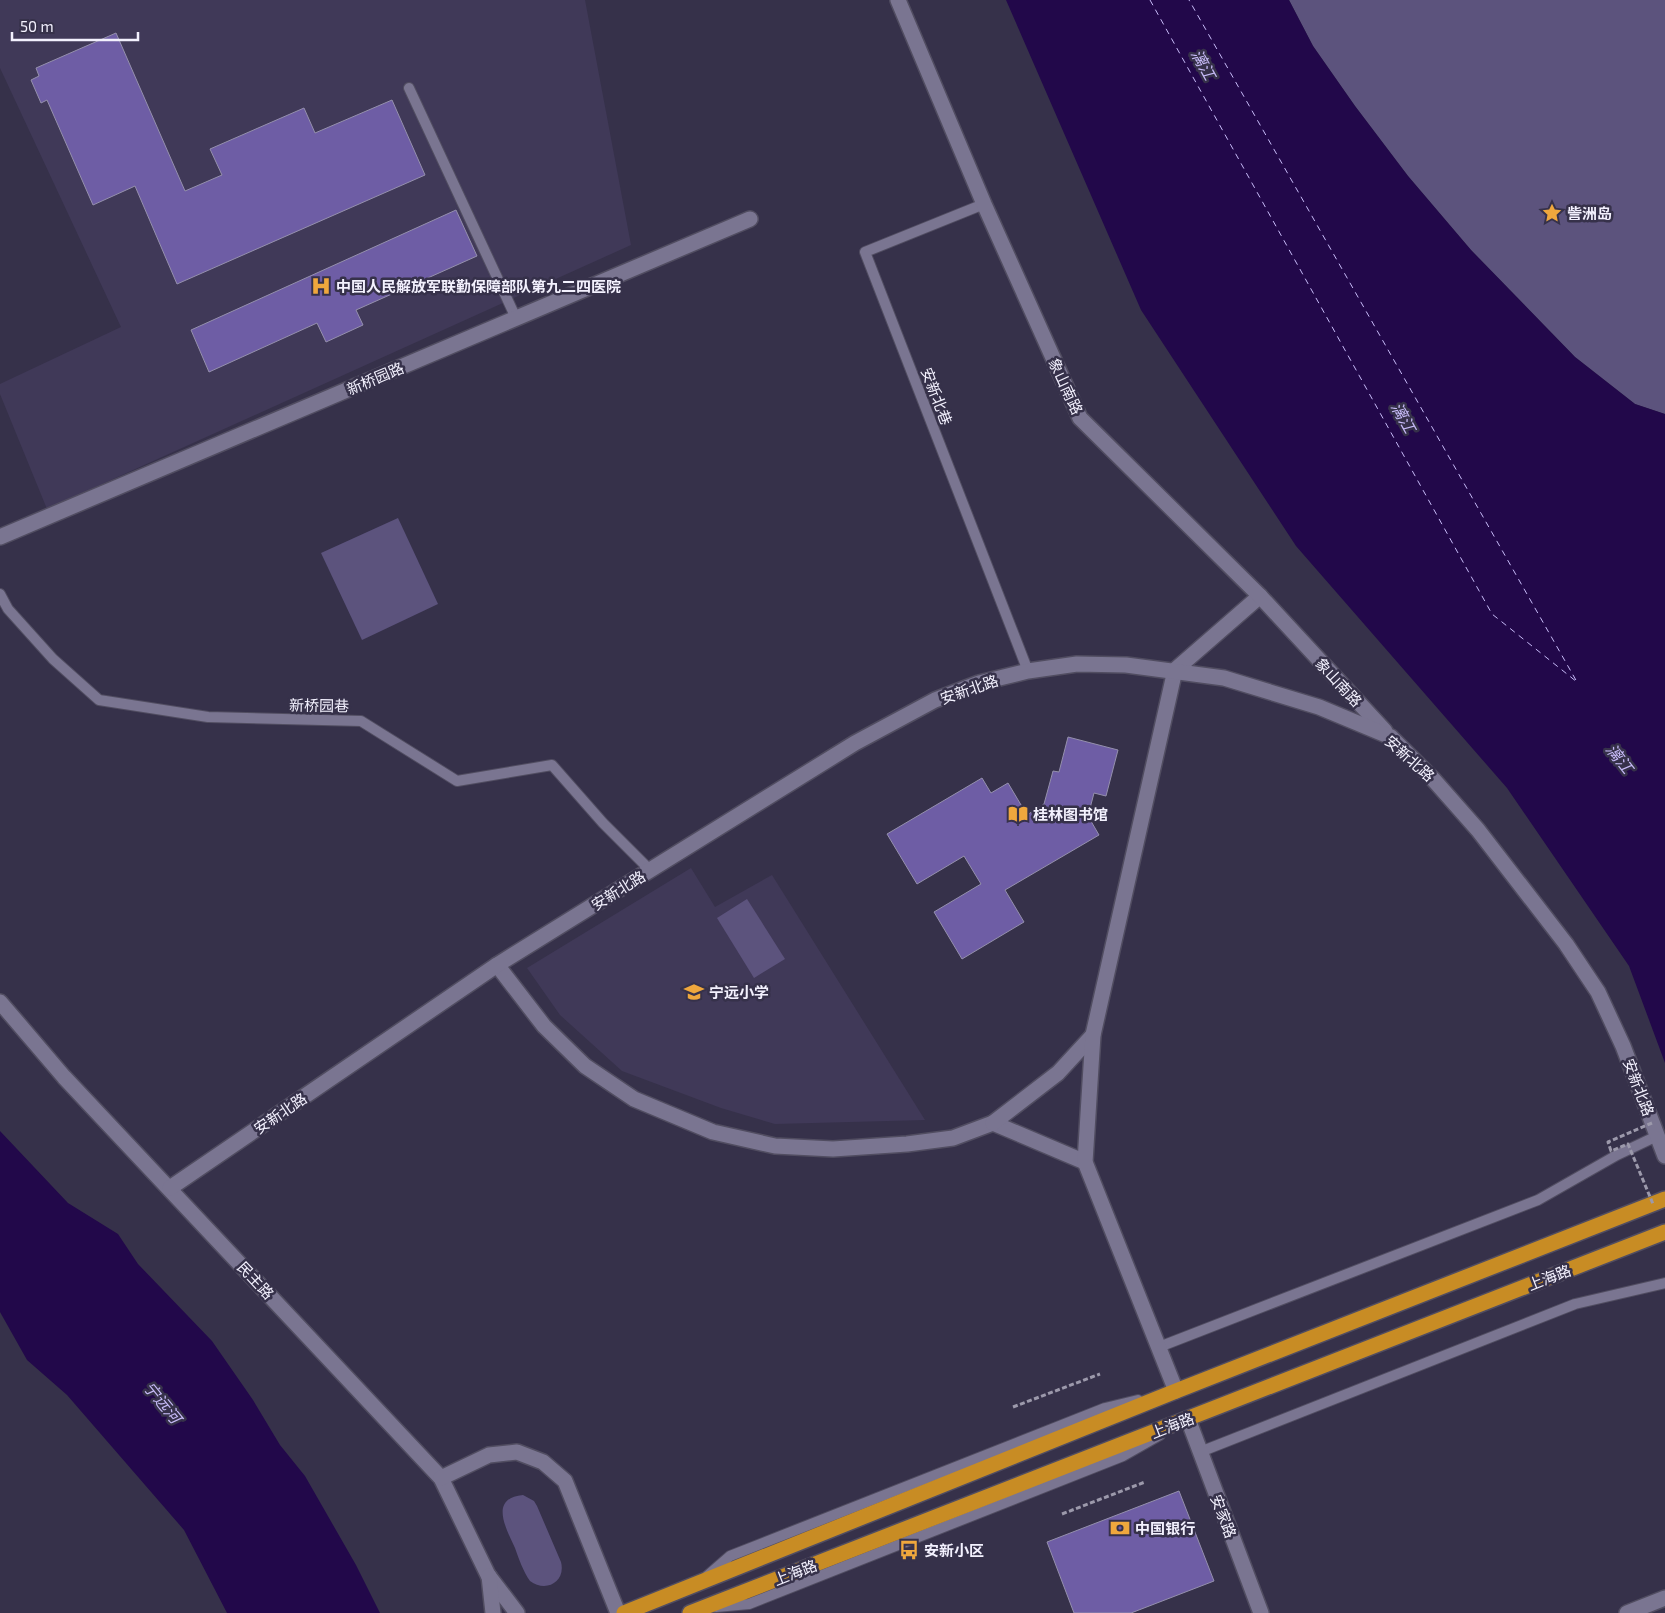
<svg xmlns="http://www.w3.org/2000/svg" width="1665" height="1613" viewBox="0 0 1665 1613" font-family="'Exo 2','Noto Sans SC',sans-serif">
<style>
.built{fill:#403958}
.green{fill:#5c537d}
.water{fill:#22084a}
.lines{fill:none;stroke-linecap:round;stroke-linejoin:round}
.ferry{stroke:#c7bbf8;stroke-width:1;stroke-dasharray:6 5;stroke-linecap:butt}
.building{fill:#6e5da5;stroke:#9590ad}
.service-casing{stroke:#514d61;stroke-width:12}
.minor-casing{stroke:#514d61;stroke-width:18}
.tertiary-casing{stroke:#514d61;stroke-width:18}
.trunk-casing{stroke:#514d61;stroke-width:18}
.path{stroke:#9c99ab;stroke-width:3;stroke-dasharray:5 2.5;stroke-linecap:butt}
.service{stroke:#7a7591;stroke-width:10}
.minor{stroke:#7a7591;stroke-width:15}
.tertiary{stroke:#7a7591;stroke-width:15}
.trunk{stroke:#c88c24;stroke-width:15}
.path-bridge{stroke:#9c99ab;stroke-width:3;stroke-dasharray:5 2.5;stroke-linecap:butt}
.labels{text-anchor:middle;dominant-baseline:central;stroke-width:5;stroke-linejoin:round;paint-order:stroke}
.poi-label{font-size:15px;font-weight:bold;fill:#f3f1fe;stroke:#36314a;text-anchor:start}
.street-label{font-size:15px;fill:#f3f1fe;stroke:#36314a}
.water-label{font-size:16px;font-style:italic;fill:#c7bbf8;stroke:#36314a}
</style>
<rect width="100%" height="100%" fill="#36314a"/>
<!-- built -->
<g class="built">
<path d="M0 0H585L631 245 47 509 0 394V384L121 327 0 68Z"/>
<path d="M691 868 715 907 772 875 925 1120 775 1124 721 1108 622 1071 560 1015 527 968Z"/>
</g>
<!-- green -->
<g class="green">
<path d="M1289 0H1665V414L1635 404 1575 357 1471 250 1408 176 1355 106 1313 46Z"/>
<path d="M398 518 438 604 362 640 321 553Z"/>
<path d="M747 899 785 959 754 978 717 918Z"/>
<path d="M523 1495 534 1501 537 1506 561 1562C566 1582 546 1593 530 1581 523 1571 519 1559 515 1548 507 1530 488 1498 523 1495Z"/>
</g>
<!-- water -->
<g class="water">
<path d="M1006 0H1289L1313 46 1355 106 1408 176 1471 250 1575 357 1635 404 1665 414V1063L1629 966 1507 788 1296 546 1141 310Z"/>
<path d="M0 1131 68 1203 118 1234 138 1264 212 1341 253 1400 280 1445 305 1476 356 1565 380 1613H227L184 1530 67 1395 27 1360 0 1312Z"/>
</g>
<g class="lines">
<!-- ferry -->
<path class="ferry" d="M1150 0 1492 614 1577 682 1189 0"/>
</g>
<!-- building -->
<g class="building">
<path d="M116 33 185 191 222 175 210 149 304 108 315 133 392 100 425 175 177 284 135 186 93 205 47 100 41 103 31 80 39 76 36 68Z"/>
<path d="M456 210 477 256 356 310 363 325 326 342 317 323 209 372 191 330Z"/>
<path d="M1068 737 1118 750 1106 796 1094 793 1088 816 1099 835 1005 890 1024 922 962 959 934 912 981 884 964 856 917 884 887 834 982 778 991 793 1008 783 1027 815 1044 804 1053 771 1059 772Z"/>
<path d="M1179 1491 1214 1581 1131 1613H1074L1047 1542Z"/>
</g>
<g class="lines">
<defs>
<g id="service">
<path d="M409 88 516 318"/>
<path d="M984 204 865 252 1028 671"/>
<path d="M0 594 8 609 53 659 99 700 208 717 361 721 457 781 552 765 603 823 650 870"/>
<path d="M1159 1347 1538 1200 1617 1155 1657 1136"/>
<path d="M1200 1452 1575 1304 1665 1283"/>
<path d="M707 1576 730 1556 1105 1408 1138 1400"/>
<path d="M716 1607 749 1604 1123 1456 1160 1435"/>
</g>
<g id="minor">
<path d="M0 537 750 219"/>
<path d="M497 965 544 1026 585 1066 634 1099 713 1132 775 1146 833 1149 907 1144 953 1138 993 1123 1085 1162"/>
<path d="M993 1123 1058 1073 1093 1035"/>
<path d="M1176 1391 1085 1162 1093 1035 1175 670 1260 596"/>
<path d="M1188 1419 1261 1613"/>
<path d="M1627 1613 1665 1598"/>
</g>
<g id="tertiary">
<path d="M898 0 984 204 1080 418 1260 596 1385 731"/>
<path d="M0 1002 64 1077 441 1478 488 1575 517 1613"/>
<path d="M170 1188 497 965 855 743 935 700 979 683 1028 671 1077 664 1126 665 1224 678 1319 707 1391 737 1433 779 1478 830 1566 944 1598 992 1623 1046 1665 1156"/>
<path d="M441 1478 489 1455 517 1452 543 1462 565 1481 618 1613"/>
<path d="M489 1576 493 1613"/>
</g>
<g id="trunk">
<path d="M624 1613 1176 1391 1665 1199"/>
<path d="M690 1613 1665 1232"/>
</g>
</defs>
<!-- service casing -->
<use href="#service" class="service-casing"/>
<!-- minor casing -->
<use href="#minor" class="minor-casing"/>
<!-- tertiary casing -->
<use href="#tertiary" class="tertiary-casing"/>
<!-- trunk casing -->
<use href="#trunk" class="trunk-casing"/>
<!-- path -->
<g class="path">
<path d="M1013 1407 1100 1374"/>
<path d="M1062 1514 1145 1482"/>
</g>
<!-- service -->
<use href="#service" class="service"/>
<!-- minor -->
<use href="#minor" class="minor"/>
<!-- tertiary -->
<use href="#tertiary" class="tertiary"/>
<!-- trunk -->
<use href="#trunk" class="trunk"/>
<!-- path-bridge -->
<path class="path-bridge" d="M1652 1123 1608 1142 1611 1151 1628 1144 1653 1204"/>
</g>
<!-- icons -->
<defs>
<symbol id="sight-bare" viewBox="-9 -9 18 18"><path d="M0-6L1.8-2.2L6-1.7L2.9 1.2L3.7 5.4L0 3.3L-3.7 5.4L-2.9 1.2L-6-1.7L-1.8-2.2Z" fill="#efa73d" stroke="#36314a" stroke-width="2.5" paint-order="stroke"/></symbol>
<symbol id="hospital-bare" viewBox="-9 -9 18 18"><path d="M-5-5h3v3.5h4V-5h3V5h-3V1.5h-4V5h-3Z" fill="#efa73d" stroke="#36314a" stroke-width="2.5" paint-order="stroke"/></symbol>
<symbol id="library-bare" viewBox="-9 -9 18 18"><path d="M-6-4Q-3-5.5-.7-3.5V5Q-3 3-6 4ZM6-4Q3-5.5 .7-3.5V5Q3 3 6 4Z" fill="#efa73d" stroke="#36314a" stroke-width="2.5" paint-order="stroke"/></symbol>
<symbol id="school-bare" viewBox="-9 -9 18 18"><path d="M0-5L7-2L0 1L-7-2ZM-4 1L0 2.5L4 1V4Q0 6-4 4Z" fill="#efa73d" stroke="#36314a" stroke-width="2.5" paint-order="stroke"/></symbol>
<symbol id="bank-bare" viewBox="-9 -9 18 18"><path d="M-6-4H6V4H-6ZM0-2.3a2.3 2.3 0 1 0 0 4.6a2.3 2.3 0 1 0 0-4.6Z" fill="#efa73d" stroke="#36314a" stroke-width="2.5" paint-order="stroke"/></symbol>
<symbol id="bus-bare" viewBox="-9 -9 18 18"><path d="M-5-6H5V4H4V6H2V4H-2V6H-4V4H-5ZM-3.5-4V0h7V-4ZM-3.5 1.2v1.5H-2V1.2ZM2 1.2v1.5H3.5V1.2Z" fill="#efa73d" stroke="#36314a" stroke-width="2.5" paint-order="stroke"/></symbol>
</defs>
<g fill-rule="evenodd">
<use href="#sight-bare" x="1538" y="199" width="28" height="28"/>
<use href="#hospital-bare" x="307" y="272" width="28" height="28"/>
<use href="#library-bare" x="1004" y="800" width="28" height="28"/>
<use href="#school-bare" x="680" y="978" width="28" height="28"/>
<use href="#bank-bare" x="1106" y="1514" width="28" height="28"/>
<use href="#bus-bare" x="895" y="1536" width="28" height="28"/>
</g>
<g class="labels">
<!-- poi labels -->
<g class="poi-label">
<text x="1567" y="213">訾洲岛</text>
<text x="336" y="286">中国人民解放军联勤保障部队第九二四医院</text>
<text x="1033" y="814">桂林图书馆</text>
<text x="709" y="992">宁远小学</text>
<text x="1135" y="1528">中国银行</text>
<text x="924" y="1550">安新小区</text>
</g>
<!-- street labels -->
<g class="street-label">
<text transform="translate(375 378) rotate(-23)">新桥园路</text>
<text transform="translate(1066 386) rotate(65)">象山南路</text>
<text transform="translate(937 396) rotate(69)">安新北巷</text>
<text transform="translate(1339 682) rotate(47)">象山南路</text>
<text transform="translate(969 689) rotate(-19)">安新北路</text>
<text transform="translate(319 705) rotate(1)">新桥园巷</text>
<text transform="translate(1410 758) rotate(42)">安新北路</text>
<text transform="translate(618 890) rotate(-32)">安新北路</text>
<text transform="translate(1639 1087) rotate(69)">安新北路</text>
<text transform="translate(280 1113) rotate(-34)">安新北路</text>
<text transform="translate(1549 1277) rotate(-21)">上海路</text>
<text transform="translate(256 1280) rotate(47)">民主路</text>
<text transform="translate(1172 1425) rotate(-21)">上海路</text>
<text transform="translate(1224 1516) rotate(69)">安家路</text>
<text transform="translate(795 1572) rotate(-21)">上海路</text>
</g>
<!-- water labels -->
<g class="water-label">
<text transform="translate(1204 64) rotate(61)">漓江</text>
<text transform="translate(1404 417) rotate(61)">漓江</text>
<text transform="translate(1620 758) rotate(52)">漓江</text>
<text transform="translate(163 1402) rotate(51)">宁远河</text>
</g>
</g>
<!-- scale -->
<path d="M12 32v8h126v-8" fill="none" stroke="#f3f1fe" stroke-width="2.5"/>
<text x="20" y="32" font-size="15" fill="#f3f1fe" stroke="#36314a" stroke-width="4" paint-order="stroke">50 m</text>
</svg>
